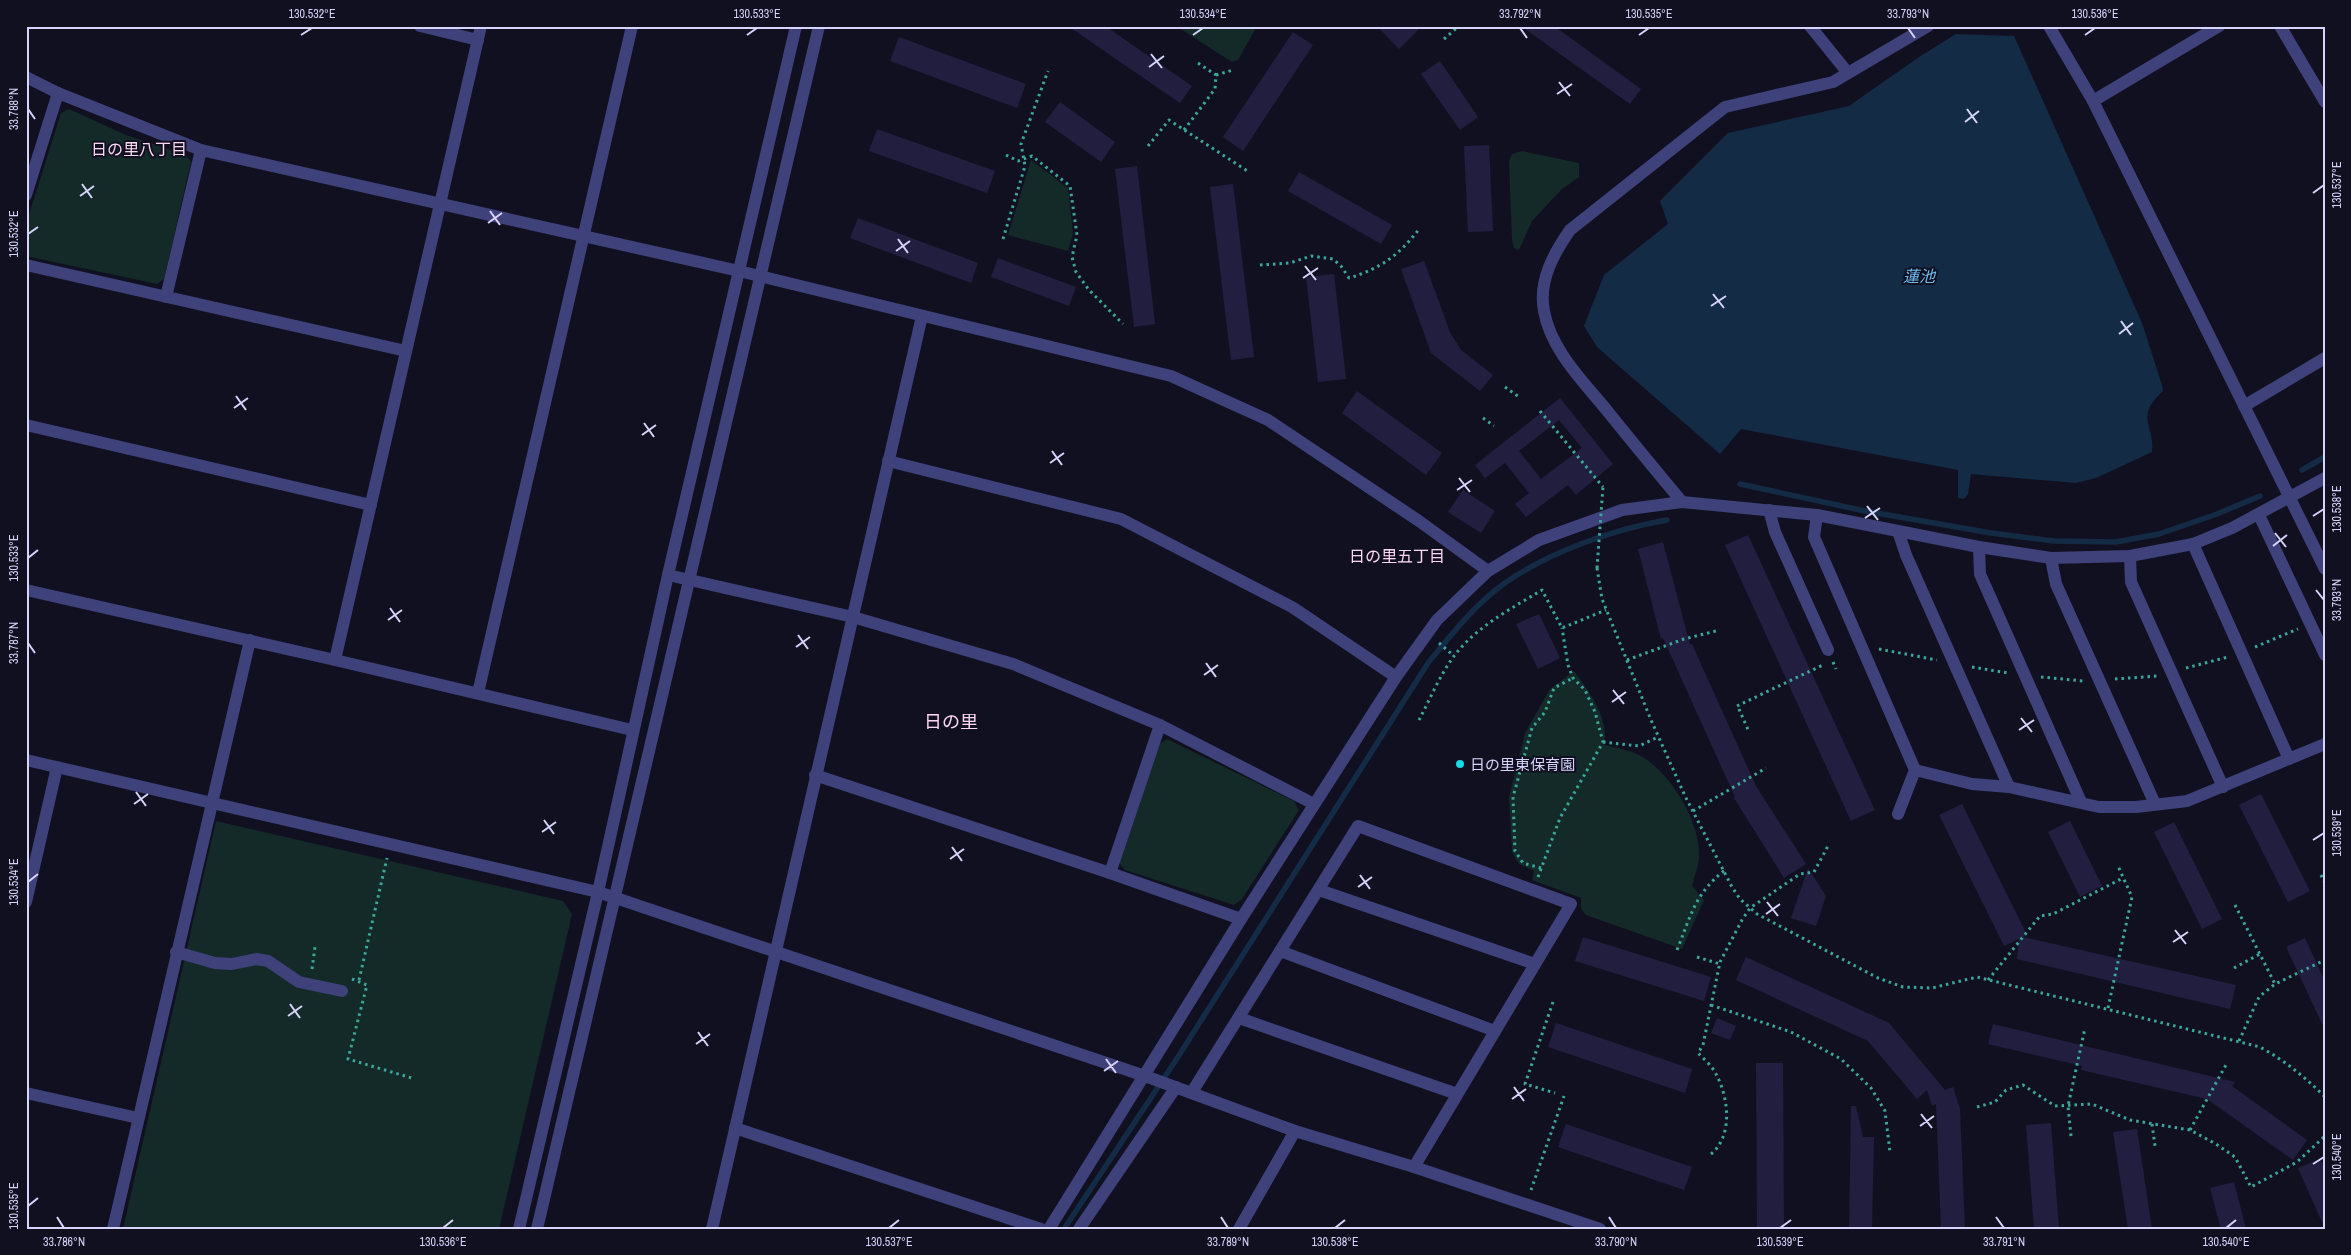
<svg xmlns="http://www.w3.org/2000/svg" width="2351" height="1255" viewBox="0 0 2351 1255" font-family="'Archivo Narrow','Noto Sans JP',sans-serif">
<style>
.green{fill:#132a28}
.water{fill:#142b46}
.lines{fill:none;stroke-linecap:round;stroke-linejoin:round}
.stream{stroke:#142b46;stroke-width:5.5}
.building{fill:#221e40;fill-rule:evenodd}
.path{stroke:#3aa89a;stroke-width:3;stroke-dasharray:2.5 4;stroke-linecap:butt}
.minor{stroke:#3f417b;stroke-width:12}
.path-bridge{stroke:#3aa89a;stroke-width:3;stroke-dasharray:2.5 4;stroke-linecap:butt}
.ticks{fill:none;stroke:#d6d4fb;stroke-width:2}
.poi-dot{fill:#17dee4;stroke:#111021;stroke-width:2}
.labels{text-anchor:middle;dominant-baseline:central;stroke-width:4;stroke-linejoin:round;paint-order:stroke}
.poi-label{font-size:15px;fill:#d6d4fb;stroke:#111021;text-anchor:start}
.neighbourhood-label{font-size:16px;fill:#fbd6f0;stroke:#111021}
.water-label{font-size:16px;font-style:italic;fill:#6cbdf0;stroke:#111021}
.quarter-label{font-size:18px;fill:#fbd6f0;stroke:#111021}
.neatline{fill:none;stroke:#d6d4fb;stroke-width:2}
.ticks-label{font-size:12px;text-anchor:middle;fill:#d6d4fb}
</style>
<rect width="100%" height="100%" fill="#111021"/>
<!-- green -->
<g class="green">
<path d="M1176 26H1257L1238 60 1232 62Z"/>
<path d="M69 109 126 135 186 155 191 162 164 279 157 284 26 256V224L61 113Z"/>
<path d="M1522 151 1579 163V177L1561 190 1532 221 1519 250 1514 248 1512 240 1509 161 1512 154Z"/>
<path d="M1031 160 1068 188 1073 234 1068 251 1008 235Z"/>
<path d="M1574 671C1589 691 1610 720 1604 745 1617 748 1630 750 1641 756 1670 772 1701 823 1699 856 1699 866 1694 876 1692 886L1704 900 1682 949 1586 915 1581 909V898L1532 880 1534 871 1519 864 1512 852 1509 797 1525 733 1550 689Z"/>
<path d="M1167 739 1294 801 1299 810 1242 899 1234 905 1125 870 1119 863 1158 745Z"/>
<path d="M216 821 563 901 572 914 499 1229H123Z"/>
</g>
<!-- water -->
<path class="water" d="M1956 34 2014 36 2142 323 2162 385 2163 391C2134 417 2155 425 2152 452L2096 478 2076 483 1971 474 1968 494 1964 499 1958 498V470L1741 429 1720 454 1597 347 1584 326 1604 275 1668 224 1660 201 1728 133 1849 106 1919 57Z"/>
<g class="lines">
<!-- stream -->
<g class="stream">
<path d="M2302 470 2325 457"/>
<path d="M1740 484 1865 511 1991 533 2054 541 2116 542 2159 534 2217 514 2260 496"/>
<path d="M1064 1229 1176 1060 1428 663C1451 635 1475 604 1505 583 1549 552 1614 529 1667 520"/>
</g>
</g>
<!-- building -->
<g class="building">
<path d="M1068 26H1105L1192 86 1180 103Z"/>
<path d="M1377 26H1422L1399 49Z"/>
<path d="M1521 26H1554L1641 89 1630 104Z"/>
<path d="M1293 32 1313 45 1243 151 1223 137Z"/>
<path d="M899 37 1026 84 1017 108 890 61Z"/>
<path d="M1440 61 1478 117 1460 130 1421 74Z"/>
<path d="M1060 102 1115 142 1101 162 1045 122Z"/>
<path d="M877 129 995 171 987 193 869 151Z"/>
<path d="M1489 145 1493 231 1468 232 1464 146Z"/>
<path d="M1137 166 1155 324 1134 327 1115 169Z"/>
<path d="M1299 172 1392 225 1381 244 1288 191Z"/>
<path d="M1233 184 1254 357 1231 360 1210 187Z"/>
<path d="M858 218 978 263 971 283 850 238Z"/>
<path d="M998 258 1076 287 1069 306 991 277Z"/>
<path d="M1424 261 1450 332 1461 350 1493 375 1480 391 1431 353 1401 269Z"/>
<path d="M1334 274 1346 379 1318 382 1306 277Z"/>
<path d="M1357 391 1442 453 1426 475 1342 413Z"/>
<path d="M1560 398 1613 464 1576 495 1568 485 1526 517 1515 504 1529 493 1505 463 1485 478 1475 465ZM1559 420 1582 448 1541 479 1519 451Z"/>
<path d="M1463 490 1495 511 1481 533 1448 512Z"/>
<path d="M1748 535 1875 810 1851 821 1725 545Z"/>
<path d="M1663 542 1690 645 1692 644 1756 786 1806 864 1784 878 1734 798 1735 797 1663 638 1661 639 1638 549Z"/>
<path d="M1539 614 1560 658 1538 669 1516 624Z"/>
<path d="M2261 794 2310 891 2288 902 2239 805Z"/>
<path d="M1962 804 2027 935 2023 937 2236 985 2230 1009 2017 959 2019 939 2004 946 1939 815Z"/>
<path d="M2070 821 2102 886 2080 897 2048 832Z"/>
<path d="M2174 822 2222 919 2202 929 2154 832Z"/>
<path d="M1808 868 1826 896 1816 926 1791 918Z"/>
<path d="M1583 937 1711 977 1704 1001 1575 961Z"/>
<path d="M2305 938 2325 982V1030L2286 947Z"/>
<path d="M1746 957 1889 1023 1945 1090 1953 1087 1960 1109 1965 1229H1941L1936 1104 1932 1106 1927 1090 1917 1099 1868 1041 1736 980Z"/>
<path d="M1717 1018 1736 1026 1730 1040 1711 1033Z"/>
<path d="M1556 1023 1692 1069 1685 1093 1548 1047Z"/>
<path d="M1993 1024 2235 1082 2232 1086 2307 1140 2293 1160 2207 1099 2081 1070 2082 1066 1988 1044Z"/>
<path d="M1756 1063H1783L1784 1229H1757Z"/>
<path d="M1851 1106H1856L1863 1137H1874L1872 1229H1849Z"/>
<path d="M2051 1123 2059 1229H2034L2026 1125Z"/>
<path d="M1566 1124 1692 1167 1684 1190 1558 1147Z"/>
<path d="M2137 1129 2152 1229H2128L2113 1132Z"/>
<path d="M2320 1159 2325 1169V1229L2298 1168Z"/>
<path d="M2234 1182 2246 1229H2221L2210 1188Z"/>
</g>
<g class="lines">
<!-- path -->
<g class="path">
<path d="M1444 39 1459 26"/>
<path d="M1216 75 1233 70"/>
<path d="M1184 130 1215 89 1216 75 1195 61"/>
<path d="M1148 146 1169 120 1249 172"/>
<path d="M1006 155 1018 161 1032 156 1070 186 1077 235 1072 257 1076 272 1089 290 1123 324"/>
<path d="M1003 239 1025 166 1021 144 1048 71"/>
<path d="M1260 265 1290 263 1311 256 1333 259 1341 266 1349 278C1382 268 1399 255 1420 228"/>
<path d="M1505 387 1519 397"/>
<path d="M1540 411 1603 487"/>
<path d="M1483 418 1494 426"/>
<path d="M1597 568 1602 599 1651 720 1685 796 1732 887 1740 899 1757 914 1878 978 1903 987 1932 988 1977 977 2260 1047C2284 1060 2305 1077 2325 1097"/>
<path d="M1439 643 1454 656"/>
<path d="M2255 647 2298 629"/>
<path d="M1879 649 1937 660"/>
<path d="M1627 660 1684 639 1716 631"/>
<path d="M1833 662 1836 669"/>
<path d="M1972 667 2008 673"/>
<path d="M2186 668 2228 657"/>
<path d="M2041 677 2083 681"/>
<path d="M2115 679 2158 676"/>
<path d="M1737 706 1825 664"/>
<path d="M1739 709 1749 732"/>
<path d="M1419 720C1430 699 1440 675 1454 656 1476 627 1512 608 1542 590L1562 628 1606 610"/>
<path d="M1603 742 1639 746 1658 737"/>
<path d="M1693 811 1766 768"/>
<path d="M1541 868 1523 863 1515 851 1513 797 1532 728 1545 712 1554 688 1573 678"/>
<path d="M2321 875 2325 883"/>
<path d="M1538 877 1560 818 1603 742 1595 712 1585 690 1573 678 1568 665 1562 628"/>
<path d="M2235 905 2275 984"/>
<path d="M1677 950C1690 918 1695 893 1724 871"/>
<path d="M1697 957 1720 964"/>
<path d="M2234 968 2260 954"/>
<path d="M312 969 315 947"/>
<path d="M352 979 367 985 348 1059 415 1079"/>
<path d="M359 980 387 858"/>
<path d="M1988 980 2040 916 2053 914 2123 878"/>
<path d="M1553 1002 1525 1084 1555 1093"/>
<path d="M1711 1005 1791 1032 1841 1059 1871 1088 1885 1111 1890 1152"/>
<path d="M2108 1008 2132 897 2118 866"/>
<path d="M2239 1041 2259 997 2275 984 2325 960"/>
<path d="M1977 1107 1995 1102 2006 1090 2023 1085 2055 1106 2092 1104 2130 1120 2190 1130 2216 1144 2235 1157 2251 1187 2297 1162 2325 1136"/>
<path d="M2152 1124 2155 1146"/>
<path d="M2190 1130 2227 1063"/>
<path d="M2071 1136 2068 1106 2085 1028"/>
<path d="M1711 1154C1733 1136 1729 1098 1716 1074 1712 1066 1704 1059 1698 1053L1703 1045 1720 962 1742 920 1750 908 1800 874 1814 872 1828 846"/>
<path d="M1531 1190 1564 1096"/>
</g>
<!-- minor -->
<g class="minor">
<path d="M420 26 478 40"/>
<path d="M1810 26 1848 73"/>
<path d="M2049 26 2093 101 2325 569"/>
<path d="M2280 26 2325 102"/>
<path d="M26 77 58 93 201 150 739 271 1171 376 1268 420 1419 521 1488 571"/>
<path d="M2093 101 2219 26"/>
<path d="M26 195 58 93"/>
<path d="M26 265 406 351"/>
<path d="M166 297 201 150"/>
<path d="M2244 406 2325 358"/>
<path d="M26 425 371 505"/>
<path d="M888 461 1121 519 1292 607 1396 677"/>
<path d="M1682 502C1658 473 1633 443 1609 413 1585 383 1551 351 1544 311 1538 281 1554 253 1570 230L1725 107 1833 82 1928 26"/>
<path d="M1769 510 1775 532 1828 650"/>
<path d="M1817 515 1814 537 1915 770 1898 814"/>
<path d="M2259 515 2325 655"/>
<path d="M1898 531 1906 555 2009 787"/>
<path d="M2193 544 2289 759"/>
<path d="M1979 547 1980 574 2081 802"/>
<path d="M2130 556 2131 582 2223 787"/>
<path d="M2051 558 2056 584 2155 804"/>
<path d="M668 575 853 617 1013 664 1160 725 1314 804"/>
<path d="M26 590 335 660 632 730"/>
<path d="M335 660 481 26"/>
<path d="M478 693 632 26"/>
<path d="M26 760 598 892 1145 1076 1295 1131 1414 1167 1600 1229"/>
<path d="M1915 770 1972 784 2009 787 2099 807H2136L2187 801 2325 744"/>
<path d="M815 775 1110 873 1241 919"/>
<path d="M1110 873 1160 725"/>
<path d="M1319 890 1535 964"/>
<path d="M26 902 57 767"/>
<path d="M1280 951 1495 1031"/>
<path d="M176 952 215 963 232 964 256 959 268 961 299 982 342 991"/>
<path d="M1239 1018 1457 1094"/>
<path d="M1192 1092 1358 826 1571 904 1414 1167"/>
<path d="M26 1093 138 1118"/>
<path d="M735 1128 1041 1229"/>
<path d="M113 1229 250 640"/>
<path d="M519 1229 598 892 668 575 796 26"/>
<path d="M537 1229 819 26"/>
<path d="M712 1229 922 316"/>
<path d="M1049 1229 1241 919 1396 677 1437 620 1488 571 1539 540 1622 510 1682 502 1817 515 1979 547 2051 558 2130 556 2193 544 2232 528 2325 478"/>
<path d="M1079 1229 1176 1087"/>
<path d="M1239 1229 1295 1131"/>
</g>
<!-- path-bridge -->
<path class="path-bridge" d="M1597 568 1603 487"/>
</g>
<!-- ticks -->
<path class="ticks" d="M1520 28 1527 38M1908 28 1915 38M301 35 312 28M747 35 757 28M1193 35 1203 28M1639 35 1649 28M2085 35 2095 28M1151 54 1162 68M1149 67 1164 56M1559 82 1570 96M1557 94 1572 84M28 109 35 119M1967 109 1977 123M1965 122 1979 111M82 184 92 198M2313 193 2324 185M80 196 94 186M490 211 500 225M488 223 502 213M28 234 38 227M898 239 908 253M896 251 910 241M1305 266 1316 280M1303 278 1318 268M1713 294 1724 308M1711 306 1726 296M2121 321 2131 335M2119 334 2133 323M236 396 246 410M234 408 248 398M644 423 654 437M642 435 656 425M1052 451 1062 465M1050 463 1064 453M1459 478 1470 492M1457 490 1472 480M1867 506 1878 520M2313 516 2324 509M1865 518 1880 508M2275 533 2286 547M2273 546 2287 535M28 558 38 550M2316 590 2324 600M390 608 400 622M388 620 402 610M798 635 808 649M28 643 35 653M796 647 810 637M1206 663 1216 677M1204 675 1218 665M1613 690 1624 704M1612 702 1626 692M2021 718 2032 732M2019 730 2034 720M136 792 146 806M134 804 148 794M544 820 554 834M542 832 556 822M2313 840 2324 833M952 847 962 861M950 859 964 849M1360 875 1370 889M28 882 38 874M1358 887 1372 877M1767 902 1778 916M1766 914 1780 904M2175 930 2186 944M2173 942 2188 932M290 1004 300 1018M288 1016 302 1006M698 1032 708 1046M696 1044 710 1034M1106 1059 1116 1073M1104 1071 1118 1061M1514 1087 1524 1101M1512 1099 1526 1089M1921 1114 1932 1128M1920 1126 1934 1116M2313 1164 2324 1157M28 1206 38 1198M57 1217 64 1228M1221 1217 1228 1228M1609 1217 1616 1228M1996 1217 2004 1228M443 1228 453 1220M889 1228 899 1220M1335 1228 1345 1220M1780 1228 1791 1220M2226 1228 2236 1220"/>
<!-- markers -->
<circle class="poi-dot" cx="1460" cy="764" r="5"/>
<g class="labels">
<!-- poi labels -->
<g class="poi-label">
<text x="1470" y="764">日の里東保育園</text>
</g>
<!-- neighbourhood labels -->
<g class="neighbourhood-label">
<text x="139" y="149">日の里八丁目</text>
<text x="1397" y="556">日の里五丁目</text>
</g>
<!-- water labels -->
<g class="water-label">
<text x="1919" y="276">蓮池</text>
</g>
<!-- quarter labels -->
<g class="quarter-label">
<text x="951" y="721">日の里</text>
</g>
</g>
<!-- border -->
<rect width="2351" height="1255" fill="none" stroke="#111021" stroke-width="55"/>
<rect x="28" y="28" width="2296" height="1200" class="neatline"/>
<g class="ticks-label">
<text x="312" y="18">130.532°E</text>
<text x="757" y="18">130.533°E</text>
<text x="1203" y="18">130.534°E</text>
<text x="1520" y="18">33.792°N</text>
<text x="1649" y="18">130.535°E</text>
<text x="1908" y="18">33.793°N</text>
<text x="2095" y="18">130.536°E</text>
<text transform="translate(14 109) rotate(-90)" y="4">33.788°N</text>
<text transform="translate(2337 185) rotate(-90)" y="4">130.537°E</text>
<text transform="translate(14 234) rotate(-90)" y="4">130.532°E</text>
<text transform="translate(2337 509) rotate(-90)" y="4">130.538°E</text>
<text transform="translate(14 558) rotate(-90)" y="4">130.533°E</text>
<text transform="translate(2337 600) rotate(-90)" y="4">33.793°N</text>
<text transform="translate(14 643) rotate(-90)" y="4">33.787°N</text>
<text transform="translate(2337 833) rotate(-90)" y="4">130.539°E</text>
<text transform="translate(14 882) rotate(-90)" y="4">130.534°E</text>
<text transform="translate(2337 1157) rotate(-90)" y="4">130.540°E</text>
<text transform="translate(14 1206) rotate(-90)" y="4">130.535°E</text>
<text x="64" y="1246">33.786°N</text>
<text x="443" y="1246">130.536°E</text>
<text x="889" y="1246">130.537°E</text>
<text x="1228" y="1246">33.789°N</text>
<text x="1335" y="1246">130.538°E</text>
<text x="1616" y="1246">33.790°N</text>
<text x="1780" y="1246">130.539°E</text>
<text x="2004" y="1246">33.791°N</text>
<text x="2226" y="1246">130.540°E</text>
</g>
</svg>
